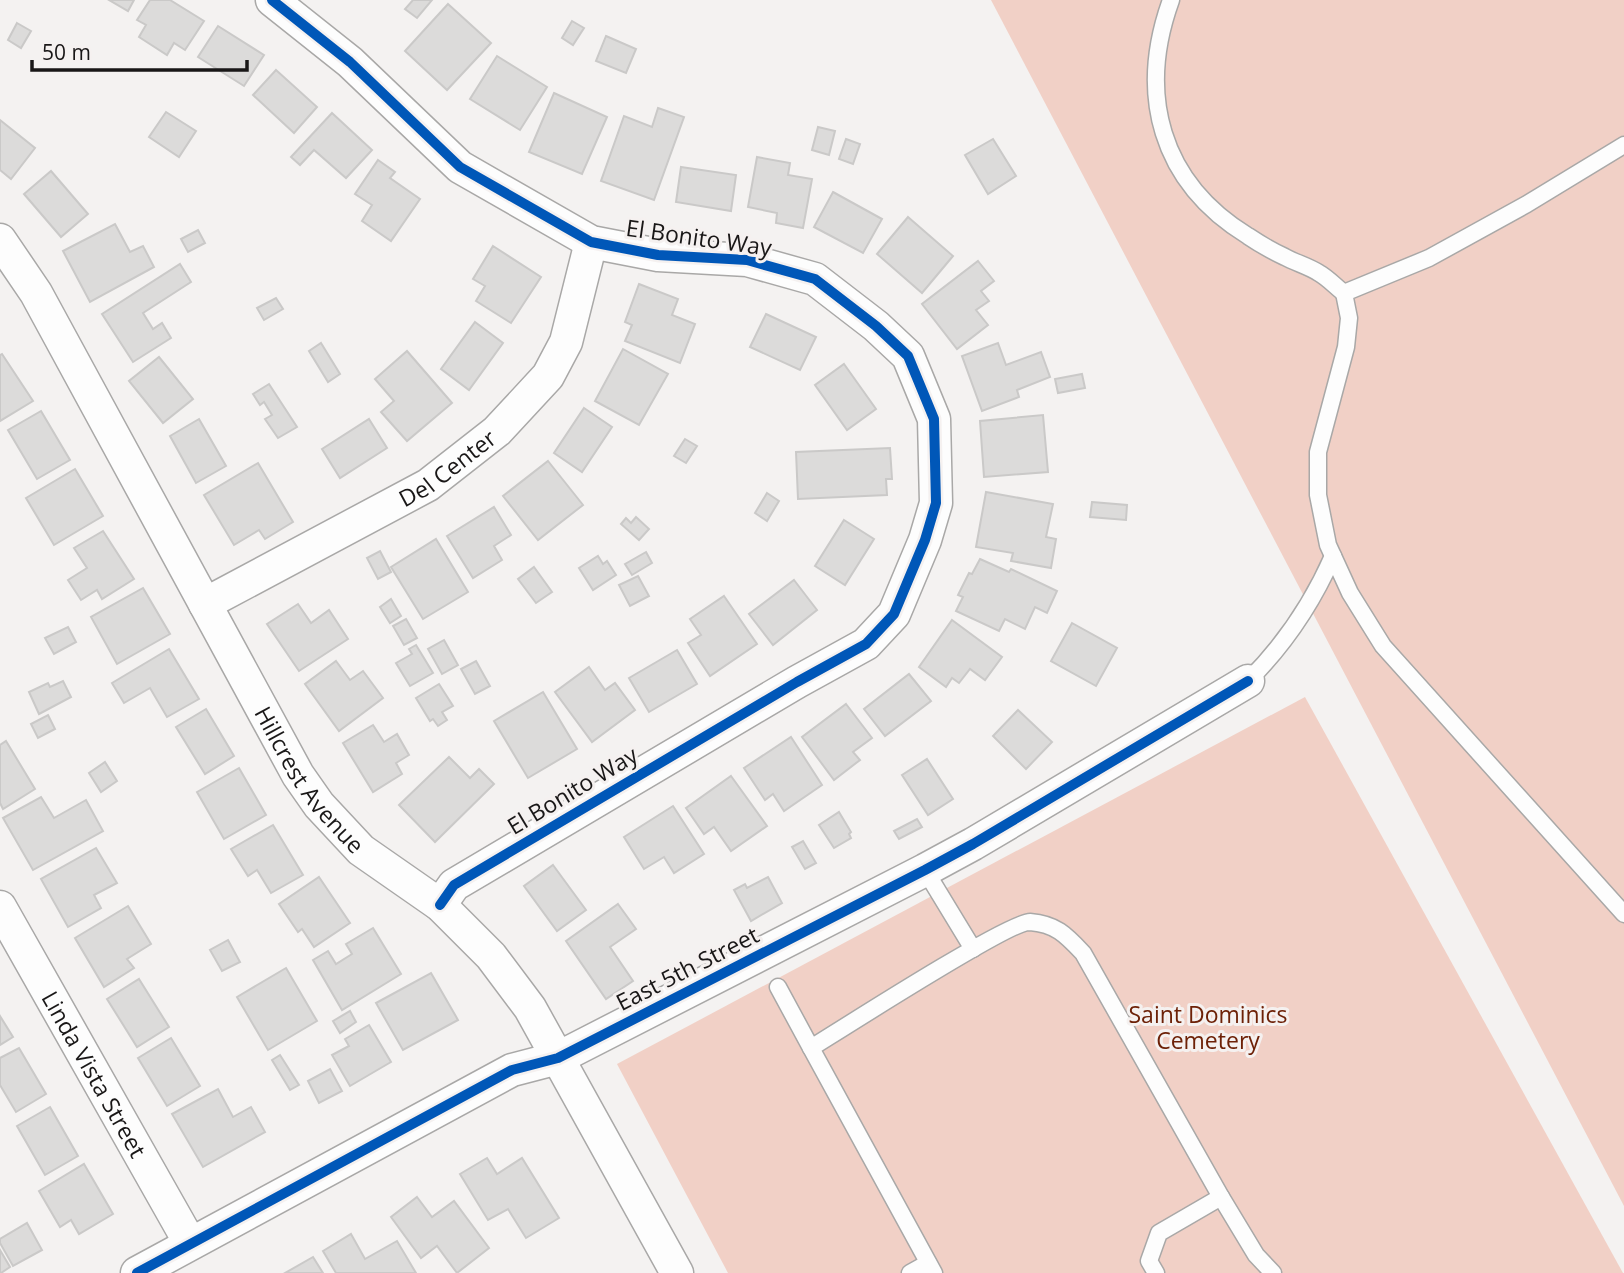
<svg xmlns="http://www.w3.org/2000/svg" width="1624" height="1273" viewBox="0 0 1624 1273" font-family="'Open Sans',sans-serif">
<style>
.green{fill:#f1d0c6}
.building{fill:#dcdbda;stroke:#cac9c8;stroke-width:2}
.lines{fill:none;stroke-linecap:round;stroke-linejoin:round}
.service-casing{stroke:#a9a8a7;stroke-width:19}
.minor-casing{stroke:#a9a8a7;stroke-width:35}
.service{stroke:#fdfdfd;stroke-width:16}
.minor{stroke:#fdfdfd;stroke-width:32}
.cycleway-casing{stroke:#f5f1f0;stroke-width:15}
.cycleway{stroke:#0057b8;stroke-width:10}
.labels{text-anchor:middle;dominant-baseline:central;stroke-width:6;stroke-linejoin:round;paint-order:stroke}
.street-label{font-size:23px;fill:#191717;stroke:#f5f1f0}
.park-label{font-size:23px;fill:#6d2107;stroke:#f5f1f0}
</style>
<rect width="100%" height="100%" fill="#f4f2f1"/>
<!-- green -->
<g class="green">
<path d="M991 0H1624V1206Z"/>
<path d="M1305 697 1623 1273H728L617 1064Z"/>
</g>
<!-- building -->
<g class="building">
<path d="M109 0H134L128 11Z"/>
<path d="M150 0H170L204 21 185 50 174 43 167 55 139 37 146 25 137 20Z"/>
<path d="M413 0H432L417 18 405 9Z"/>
<path d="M448 4 491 43 447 90 405 51Z"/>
<path d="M572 21 584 28 573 45 562 38Z"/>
<path d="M17 23 31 31 21 48 8 40Z"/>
<path d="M218 26 264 55 244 86 198 57Z"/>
<path d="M606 36 636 49 626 73 596 61Z"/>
<path d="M497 56 547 87 520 130 470 99Z"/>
<path d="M276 70 317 107 294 133 253 95Z"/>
<path d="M554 93 607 117 582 174 529 152Z"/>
<path d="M658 108 684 117 654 200 601 181 624 116 652 127Z"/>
<path d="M166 112 196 131 179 157 149 137Z"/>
<path d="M332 113 372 150 346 178 314 150 300 165 291 157Z"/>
<path d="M0 120 35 148 11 179 0 170Z"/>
<path d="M818 127 835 131 829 155 812 150Z"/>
<path d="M846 139 860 144 853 164 839 159Z"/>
<path d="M993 139 1016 176 988 194 965 155Z"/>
<path d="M757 157 790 163 788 175 812 179 803 228 776 223 777 213 748 207Z"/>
<path d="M378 160 395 172 390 178 420 199 391 241 362 221 372 205 355 194Z"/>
<path d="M681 167 736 175 731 211 676 202Z"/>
<path d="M51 171 88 214 61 237 24 194Z"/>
<path d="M833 192 882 219 863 253 814 227Z"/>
<path d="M908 217 953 256 922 293 877 254Z"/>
<path d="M115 224 130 252 143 246 154 267 90 302 63 251Z"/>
<path d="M198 230 205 243 188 252 181 239Z"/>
<path d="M493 246 541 277 511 323 476 301 485 286 473 279Z"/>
<path d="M978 261 994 281 981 291 989 301 976 310 988 325 957 349 922 304Z"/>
<path d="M180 264 191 282 143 313 153 329 162 323 171 338 133 362 102 314Z"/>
<path d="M639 284 678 299 672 315 695 324 680 363 625 341 632 325 625 322Z"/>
<path d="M276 298 283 309 264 320 257 308Z"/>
<path d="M766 314 816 337 800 370 750 347Z"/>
<path d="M475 322 503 343 469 390 441 369Z"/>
<path d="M321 343 340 374 328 382 309 351Z"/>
<path d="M998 343 1006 365 1041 352 1050 377 1017 390 1019 397 982 411 962 356Z"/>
<path d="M623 349 668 374 639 425 595 401Z"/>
<path d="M407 351 452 403 407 441 381 412 394 401 375 379Z"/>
<path d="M2 354 33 401 0 421V355Z"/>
<path d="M159 357 193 399 163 423 129 381Z"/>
<path d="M844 364 876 409 847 430 815 385Z"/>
<path d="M1082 374 1085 388 1058 393 1055 379Z"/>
<path d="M269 384 297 427 278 438 265 419 272 415 264 402 260 405 253 394Z"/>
<path d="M584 408 612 427 582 472 554 453Z"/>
<path d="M41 411 70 460 37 479 8 430Z"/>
<path d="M1043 415 1048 472 984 477 980 421Z"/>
<path d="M199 419 226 466 196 483 170 436Z"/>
<path d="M369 419 387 448 340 478 322 449Z"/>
<path d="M685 439 697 446 686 463 674 456Z"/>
<path d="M890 448 892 479H886L887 495 798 499 796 452Z"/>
<path d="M548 461 583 505 538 540 503 496Z"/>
<path d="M258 463 293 522 265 539 259 530 234 545 204 495Z"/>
<path d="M75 469 103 516 54 545 26 498Z"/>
<path d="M986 492 1053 504 1046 537 1056 539 1051 568 1011 561 1013 553 976 547Z"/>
<path d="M767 493 779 501 767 521 755 513Z"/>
<path d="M1092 502 1127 505 1126 520 1090 517Z"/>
<path d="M494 507 511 535 494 546 502 560 473 578 447 536Z"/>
<path d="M636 517 649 529 639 540 621 524 626 518 631 523Z"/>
<path d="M844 520 874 539 845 585 815 566Z"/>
<path d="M103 531 134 579 102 599 97 590 81 600 68 580 87 568 74 548Z"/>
<path d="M436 539 468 592 423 619 391 567Z"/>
<path d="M380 551 391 572 378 579 367 558Z"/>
<path d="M646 552 652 563 632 575 625 564Z"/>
<path d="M598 556 603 564 607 561 616 575 593 590 579 568Z"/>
<path d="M980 559 1009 572 1011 569 1057 591 1047 613 1035 607 1025 629 1005 619 999 631 956 611 963 597 958 595 969 573 972 574Z"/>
<path d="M534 567 552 592 536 603 518 579Z"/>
<path d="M638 576 649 596 630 606 619 585Z"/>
<path d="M794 580 817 610 773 645 749 614Z"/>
<path d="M143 588 170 634 117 664 91 617Z"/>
<path d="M724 596 757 644 710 676 688 643 701 635 690 619Z"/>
<path d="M391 599 401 616 390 623 380 607Z"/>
<path d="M298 604 311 623 329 610 348 639 299 671 267 624Z"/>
<path d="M406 619 417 638 404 645 393 626Z"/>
<path d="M952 620 1002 657 985 680 970 669 959 683 952 678 946 687 919 667Z"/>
<path d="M1072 623 1117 648 1096 686 1051 661Z"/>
<path d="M68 627 76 642 54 654 45 638Z"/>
<path d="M444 640 458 665 442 674 428 649Z"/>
<path d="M416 645 433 673 410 686 396 663 412 654 409 649Z"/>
<path d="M169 649 199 699 167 717 150 688 124 703 112 683Z"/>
<path d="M677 650 697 684 649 712 629 678Z"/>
<path d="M336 661 350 680 363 671 383 698 339 731 305 684Z"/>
<path d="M476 661 490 686 475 694 461 669Z"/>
<path d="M589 667 605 690 615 683 635 710 592 742 555 692Z"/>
<path d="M909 674 931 701 885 736 864 709Z"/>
<path d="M63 681 71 697 39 714 29 692 48 683 50 687Z"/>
<path d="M439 684 453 706 442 712 447 720 438 726 433 719 430 721 416 698Z"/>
<path d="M543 692 577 749 528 778 494 721Z"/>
<path d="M846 704 872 738 853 752 860 760 834 780 802 737Z"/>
<path d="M206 709 234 756 205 774 176 727Z"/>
<path d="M1018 710 1052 742 1026 769 993 736Z"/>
<path d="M48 715 55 729 38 738 31 724Z"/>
<path d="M373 725 384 742 397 734 409 755 396 763 402 774 373 792 343 743Z"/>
<path d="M791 737 822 785 784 811 773 794 765 800 744 768Z"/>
<path d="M6 741 35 789 3 809 0 803V745Z"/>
<path d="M449 757 470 778 479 769 494 784 435 842 399 805Z"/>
<path d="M927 759 953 799 928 815 902 775Z"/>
<path d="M105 762 117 781 101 792 89 773Z"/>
<path d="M239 768 266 815 224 839 197 792Z"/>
<path d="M731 776 767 826 731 851 714 827 704 834 686 808Z"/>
<path d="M41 797 54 818 86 800 103 831 33 870 3 818Z"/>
<path d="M673 806 704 854 674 873 664 857 644 869 624 837Z"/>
<path d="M839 812 851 832 849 834 851 838 834 848 819 825Z"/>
<path d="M917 819 922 827 899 839 894 831Z"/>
<path d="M273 825 303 875 271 893 257 870 248 876 231 849Z"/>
<path d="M803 841 816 863 805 869 792 847Z"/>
<path d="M96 848 117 883 94 895 101 908 68 927 41 879Z"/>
<path d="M553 865 586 910 557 931 524 886Z"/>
<path d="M319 877 350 923 314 947 302 929 298 932 279 904Z"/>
<path d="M768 877 782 903 751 921 734 890 745 884 747 888Z"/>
<path d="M618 904 636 929 610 947 633 981 606 999 566 941Z"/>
<path d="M128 906 151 944 127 959 134 968 104 987 75 938Z"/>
<path d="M373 928 401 974 342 1010 313 960 328 951 336 964 352 954 346 944Z"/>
<path d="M228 940 240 962 222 971 210 950Z"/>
<path d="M286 968 317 1021 268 1050 237 997Z"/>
<path d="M431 973 458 1020 403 1050 376 1003Z"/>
<path d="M139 979 169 1027 137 1047 107 999Z"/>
<path d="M350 1011 356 1022 340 1033 333 1021Z"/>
<path d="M0 1016 13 1037 0 1045Z"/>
<path d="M369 1025 391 1062 350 1086 332 1055 349 1046 345 1039Z"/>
<path d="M171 1038 200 1086 167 1106 138 1058Z"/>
<path d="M19 1048 46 1094 16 1112 0 1085V1058Z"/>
<path d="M280 1055 299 1085 290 1090 272 1060Z"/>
<path d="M330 1069 342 1091 319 1103 308 1081Z"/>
<path d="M218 1089 233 1117 251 1107 265 1132 203 1167 172 1114Z"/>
<path d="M50 1107 78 1156 45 1175 17 1126Z"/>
<path d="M487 1158 497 1174 522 1158 559 1218 526 1238 508 1209 488 1220 460 1174Z"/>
<path d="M84 1164 113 1214 79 1234 71 1220 60 1227 39 1191Z"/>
<path d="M417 1197 432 1217 454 1201 489 1248 457 1273 437 1246 421 1258 391 1217Z"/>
<path d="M27 1223 42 1250 13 1266 0 1243V1239Z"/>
<path d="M351 1234 365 1259 397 1241 416 1273H336L323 1251Z"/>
<path d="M0 1250 10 1267 1 1273H0Z"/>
<path d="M313 1257 323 1273H285Z"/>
</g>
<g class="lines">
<defs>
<g id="service">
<path d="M1171 0C1137 94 1160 182 1248 236 1260 244 1272 251 1285 257 1296 263 1308 266 1319 273 1328 278 1336 287 1344 293"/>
<path d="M1624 145 1527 204 1429 258 1344 293 1349 318 1346 347 1318 452V495L1328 545 1350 593 1383 646 1624 914"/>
<path d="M1248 681C1285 644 1312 604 1333 556"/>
<path d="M925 870 973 949"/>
<path d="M778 987 811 1048"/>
<path d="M910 1273 928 1263"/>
<path d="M934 1273 811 1048C840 1030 1010 921 1030 922 1056 924 1066 935 1083 953L1221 1197 1256 1255 1273 1273"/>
<path d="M1156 1273 1149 1261 1159 1233 1221 1197"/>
</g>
<g id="minor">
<path d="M272 0 350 62 460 167 591 242 658 255 747 260 815 279 876 326 908 356 934 419 936 503 925 540 894 614 866 644 797 682 454 885 440 905"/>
<path id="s1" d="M0 240 36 293 298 775 319 805 361 850 440 905 491 956 530 1008 677 1273"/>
<path id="s2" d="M205 604 428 485 497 431 548 376 566 342 591 242"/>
<path id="s3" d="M0 907 190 1243"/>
<path d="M137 1273 512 1070 558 1058 925 870 973 844 1248 681"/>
</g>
</defs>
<!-- service casing -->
<use href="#service" class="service-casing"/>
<!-- minor casing -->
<use href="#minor" class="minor-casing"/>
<!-- service -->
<use href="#service" class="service"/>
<!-- minor -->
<use href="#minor" class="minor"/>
<defs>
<g id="cycleway">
<path d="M272 0 350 62 460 167 591 242 658 255 747 260 815 279 876 326 908 356 934 419 936 503 925 540 894 614 866 644 797 682 454 885 440 905"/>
<path d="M137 1273 512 1070 558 1058 925 870 973 844 1248 681"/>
</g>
</defs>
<!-- cycleway casing -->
<use href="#cycleway" class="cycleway-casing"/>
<!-- cycleway -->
<use href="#cycleway" class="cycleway"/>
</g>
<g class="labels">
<!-- street labels -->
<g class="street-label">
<text transform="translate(699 237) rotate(8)">El Bonito Way</text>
<text stroke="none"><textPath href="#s2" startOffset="278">Del Center</textPath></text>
<text stroke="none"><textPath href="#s1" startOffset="623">Hillcrest Avenue</textPath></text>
<text transform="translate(572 790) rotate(-31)">El Bonito Way</text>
<text transform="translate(687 968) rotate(-27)">East 5th Street</text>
<text stroke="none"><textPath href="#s3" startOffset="192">Linda Vista Street</textPath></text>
</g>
<!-- park labels -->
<g class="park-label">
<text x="1208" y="1014">Saint Dominics<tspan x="1208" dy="26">Cemetery</tspan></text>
</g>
</g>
<!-- scale -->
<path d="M32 60v10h215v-10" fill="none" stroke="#191717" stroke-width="3.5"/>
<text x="42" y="60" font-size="21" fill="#191717" stroke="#f5f1f0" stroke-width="5" paint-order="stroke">50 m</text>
</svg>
